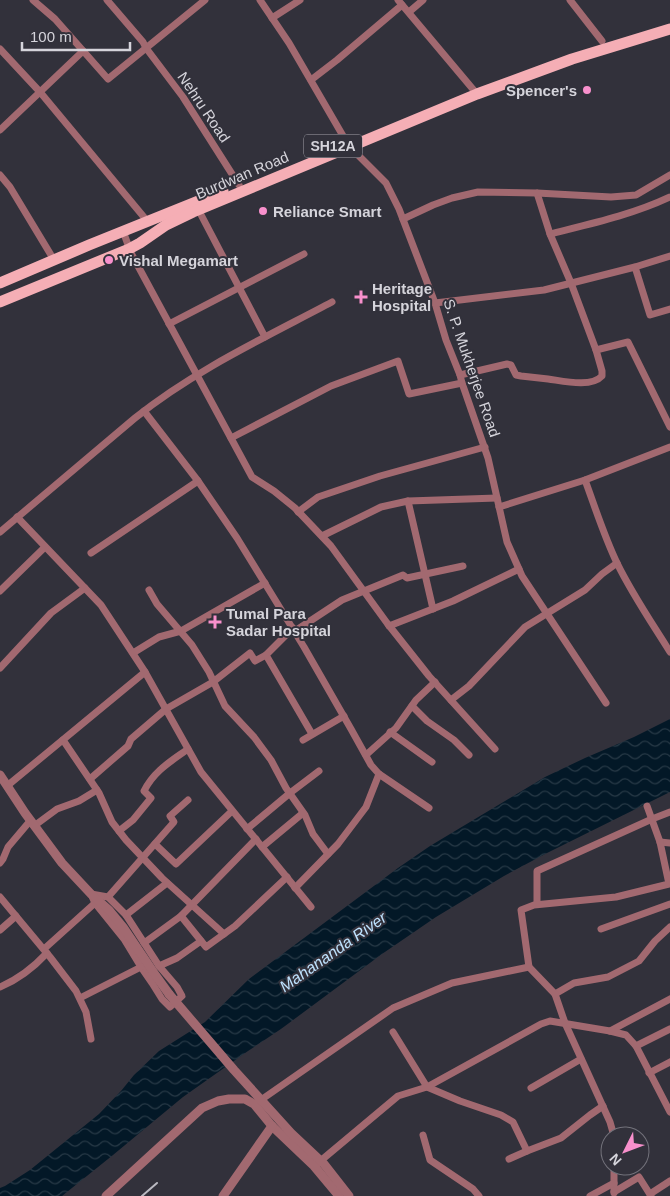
<svg xmlns="http://www.w3.org/2000/svg" width="670" height="1196" viewBox="0 0 670 1196" font-family="Arial,sans-serif">
<style>
.water{fill:url(#water-waves)}
.lines{fill:none;stroke-linecap:round;stroke-linejoin:round}
.minor{stroke:#a26970;stroke-width:7}
.tertiary{stroke:#a26970;stroke-width:9}
.primary{stroke:#f5aeb5;stroke-width:11}
.rail{stroke:#bab9c1;stroke-width:2}
.tertiary-bridge{stroke:#a26970;stroke-width:9}
.poi-dot{fill:#f890cc;stroke:#32313b;stroke-width:2}
.labels{text-anchor:middle;dominant-baseline:central;stroke-width:4;stroke-linejoin:round;paint-order:stroke}
.shield{fill:#32313b;stroke:#a4a3ab;stroke-width:1}
.shield-label{font-size:14px;font-weight:bold;fill:#d5d4db}
.poi-label{font-size:15px;font-weight:bold;fill:#d5d4db;stroke:#32313b;text-anchor:start}
.street-label{font-size:15px;fill:#d5d4db;stroke:#32313b}
.water-label{font-size:16px;font-style:italic;fill:#bee1fd;stroke:#32313b}
</style>
<defs>
<pattern id="water-waves" width="16" height="10" patternUnits="userSpaceOnUse" patternTransform="scale(1.25)"><rect width="16" height="10" fill="#031827"/><path d="M0 5q4-4 8 0t8 0" fill="none" stroke="#273946"/></pattern>
</defs>
<rect width="100%" height="100%" fill="#32313b"/>
<!-- water -->
<path class="water" d="M670 719V792L547 853 504 876 436 917 382 954 281 1029 248 1051 183 1097 113 1155 62 1196H0V1188L5 1186 30 1170 99 1114 121 1091 134 1075 159 1051 205 1022 249 979 398 868 430 846 545 777 585 758 634 737Z"/>
<g class="lines">
<!-- minor -->
<g class="minor">
<path d="M33 0 55 19 108 79 205 0"/>
<path d="M107 0 143 42 146 48 183 97 239 185"/>
<path d="M260 0 289 43 346 141 350 147 386 183 399 209 435 303 446 340 460 375 462 383 488 458 507 542 522 576 606 703"/>
<path d="M398 0 477 94"/>
<path d="M570 0 602 41"/>
<path d="M409 12 423 0"/>
<path d="M272 18 300 0"/>
<path d="M0 49 40 92 148 222"/>
<path d="M311 80 337 60 402 5"/>
<path d="M0 130 83 51"/>
<path d="M0 175 10 187 54 260"/>
<path d="M537 193 550 234 571 283 596 350 628 342 670 427"/>
<path d="M198 209 265 337"/>
<path d="M403 219 433 205 452 198 478 192 537 193 611 197 636 195 670 175"/>
<path d="M123 231 131 253 252 477 274 491 295 508 331 546 387 623 429 676 495 749"/>
<path d="M550 234C590 224 632 215 670 197"/>
<path d="M635 267 650 315 670 309"/>
<path d="M435 303 544 290 635 267 670 256"/>
<path d="M169 324 304 254"/>
<path d="M460 375 507 364 511 365 516 375 521 376C530 377 539 378 548 379 563 381 591 388 602 376V371L596 350"/>
<path d="M144 411 198 481 237 538 304 647 351 729 371 765 379 774 429 808"/>
<path d="M231 438 331 386 398 361 409 394 462 383"/>
<path d="M585 480C595 507 604 536 617 563 632 594 652 623 670 652"/>
<path d="M408 501 433 609"/>
<path d="M499 507 585 480 670 447"/>
<path d="M298 512 318 497 380 476 485 447"/>
<path d="M17 517 101 605 145 672 201 772 311 907"/>
<path d="M0 532 135 418C193 371 266 337 332 302"/>
<path d="M322 536 381 507 408 501 497 498"/>
<path d="M91 553 198 481"/>
<path d="M149 590 157 604 192 645 209 672 225 706 254 737 271 760 286 788 305 815 313 834 328 854"/>
<path d="M0 591 45 547"/>
<path d="M389 626 453 601 519 569"/>
<path d="M293 628 266 655 312 734"/>
<path d="M295 631 342 600 403 575 407 578 463 566"/>
<path d="M133 653 159 637 181 631 265 583"/>
<path d="M0 668 51 613 85 588"/>
<path d="M451 700 469 686 525 627 585 590 602 574 617 563"/>
<path d="M412 706 427 721 454 740 469 755"/>
<path d="M390 732 432 762"/>
<path d="M63 740 99 793 112 822 126 840 162 878 224 934"/>
<path d="M303 740 344 716"/>
<path d="M366 755 396 728 416 700 435 682"/>
<path d="M90 779 128 746 131 739 166 709 213 682 250 653 255 661 266 655"/>
<path d="M7 786 145 672"/>
<path d="M34 826 57 809 79 801 97 790"/>
<path d="M247 829 290 793 319 771"/>
<path d="M119 831 133 820 151 798 144 791C154 771 170 762 188 749"/>
<path d="M660 842 670 843"/>
<path d="M155 844 176 864 232 811"/>
<path d="M262 847 303 813"/>
<path d="M0 863 3 859 8 847 30 821"/>
<path d="M295 888 338 844 366 807 379 774"/>
<path d="M91 894 108 897 126 915 159 966 177 987 182 996 170 1007 162 999 152 983 141 967 124 939 95 903Z"/>
<path d="M0 897 50 957 76 991 86 1012 91 1039"/>
<path d="M108 897 174 822 170 816 188 800"/>
<path d="M537 904V871L652 819 670 812"/>
<path d="M126 915 167 883"/>
<path d="M181 916 206 947 235 926 287 877"/>
<path d="M601 929 670 904"/>
<path d="M0 930 16 916"/>
<path d="M144 943 181 916 256 839"/>
<path d="M44 949 95 903"/>
<path d="M159 966 177 958 201 941"/>
<path d="M0 987C19 979 33 968 47 953"/>
<path d="M555 994 574 983 608 977 639 961 655 941 670 927"/>
<path d="M80 998 141 967"/>
<path d="M610 1031 670 999"/>
<path d="M393 1032 427 1087 460 1101 501 1115 513 1122 527 1151"/>
<path d="M636 1046 670 1029"/>
<path d="M649 1073 670 1062"/>
<path d="M531 1088 581 1059"/>
<path d="M258 1102 393 1008 452 983 529 967"/>
<path d="M423 1135 430 1160 473 1189 479 1196"/>
<path d="M614 1136 610 1122 565 1023 555 994 529 967 521 910 534 905 616 897 669 884 660 842 647 806"/>
<path d="M509 1159 527 1151 561 1138 590 1115 603 1106"/>
<path d="M318 1163 398 1096 427 1087 541 1024 550 1021 610 1031 626 1035 636 1046 670 1112"/>
<path d="M614 1192 639 1177 651 1196"/>
<path d="M614 1193V1166"/>
<path d="M650 1194 670 1181"/>
<path d="M590 1196 614 1183"/>
</g>
<!-- tertiary -->
<g class="tertiary">
<path d="M0 775 25 813 62 863 91 894 109 910 123 927 156 976 169 994"/>
<path d="M106 1196 202 1108 218 1101 229 1099H245L254 1104 272 1126 314 1166 339 1196"/>
<path d="M223 1196 272 1126"/>
</g>
<!-- primary -->
<g class="primary">
<path d="M0 283 89 245 223 191"/>
<path d="M0 302 129 249 140 243 166 225 193 212 477 94 572 59 670 29"/>
</g>
<!-- rail -->
<path class="rail" d="M142 1196 157 1183"/>
<!-- tertiary-bridge -->
<path class="tertiary-bridge" d="M169 994 234 1070 291 1133 324 1164 349 1196"/>
</g>
<!-- markers -->
<g class="poi-dot">
<circle cx="587" cy="90" r="5"/>
<circle cx="263" cy="211" r="5"/>
<circle cx="109" cy="260" r="5"/>
<path d="M358.5 289.5h5v5h5v5h-5v5h-5v-5h-5v-5h5z"/>
<path d="M212.5 614.5h5v5h5v5h-5v5h-5v-5h-5v-5h5z"/>
</g>
<g class="labels">
<!-- shield labels -->
<rect class="shield" x="304" y="134.5" width="58" height="23" rx="4"/>
<g class="shield-label">
<text x="333" y="146">SH12A</text>
</g>
<!-- poi labels -->
<g class="poi-label">
<text x="577" y="90" text-anchor="end">Spencer's</text>
<text x="273" y="211">Reliance Smart</text>
<text x="119" y="260">Vishal Megamart</text>
<text x="372" y="288">Heritage<tspan x="372" dy="17">Hospital</tspan></text>
<text x="226" y="613">Tumal Para<tspan x="226" dy="17">Sadar Hospital</tspan></text>
</g>
<!-- street labels -->
<g class="street-label">
<text transform="translate(204 107) rotate(56)">Nehru Road</text>
<text transform="translate(242 175) rotate(-23)">Burdwan Road</text>
<text transform="translate(472 368) rotate(71)">S. P. Mukherjee Road</text>
</g>
<!-- water labels -->
<g class="water-label">
<text transform="translate(333 952) rotate(-35)">Mahananda River</text>
</g>
</g>
<!-- north arrow -->
<g transform="translate(625 1151) rotate(228)"><circle r="24" fill="#32313b" stroke="#73727b"/>
<path d="M0-4L9 19L0 12L-9 19Z" fill="#f890cc"/>
<text y="-8" font-size="14" font-weight="bold" text-anchor="middle" fill="#d5d4db">N</text>
</g>
<!-- scale -->
<path d="M22 42v8h108v-8" fill="none" stroke="#d5d4db" stroke-width="2.5"/>
<text x="30" y="42" font-size="15" fill="#d5d4db" stroke="#32313b" stroke-width="4" paint-order="stroke">100 m</text>
</svg>
